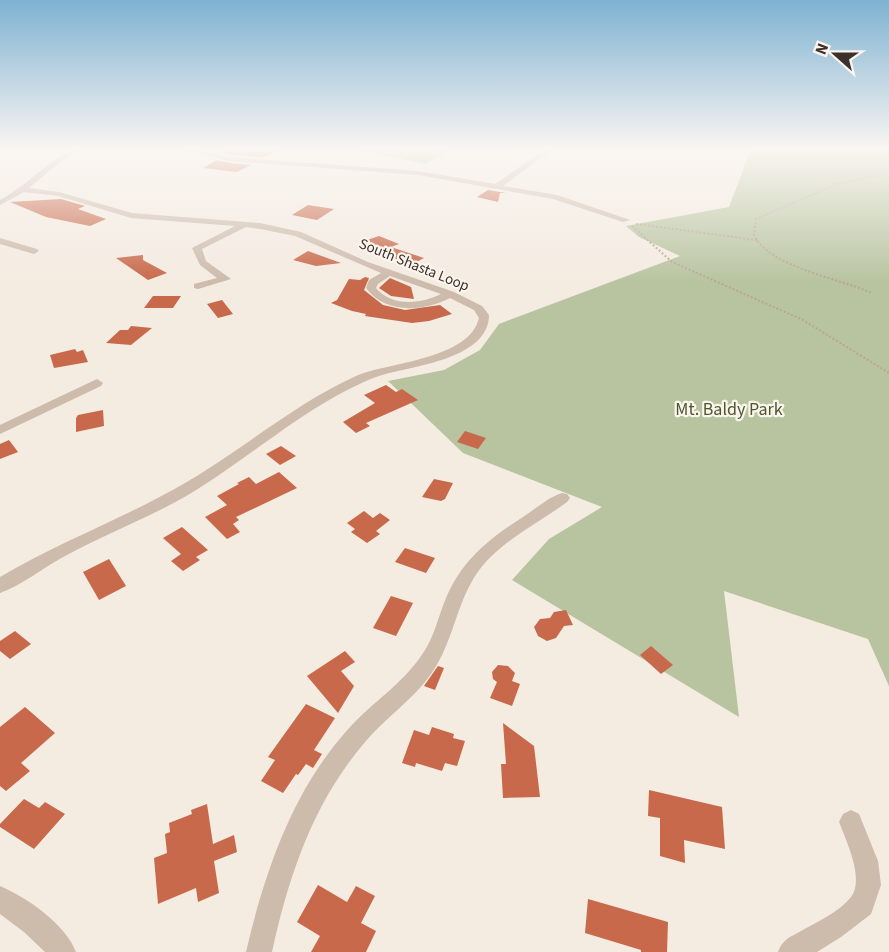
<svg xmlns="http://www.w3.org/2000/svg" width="889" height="952" viewBox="0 0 889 952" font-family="'Source Sans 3',sans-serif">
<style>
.green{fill:#b8c4a0}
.building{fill:#c8694b}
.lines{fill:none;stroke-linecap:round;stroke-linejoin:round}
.path-far1{stroke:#b9a596;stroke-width:1.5;stroke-dasharray:1.5 1.5;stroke-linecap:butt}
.path{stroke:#b9a596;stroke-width:2;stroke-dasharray:2 2;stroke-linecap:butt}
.minor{fill:#cdbbac;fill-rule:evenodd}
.labels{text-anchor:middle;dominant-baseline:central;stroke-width:4.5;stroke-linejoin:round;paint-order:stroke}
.far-street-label{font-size:15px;fill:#3b302b;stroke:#fbf5ee}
.park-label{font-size:18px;fill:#4a5a2e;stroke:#fbf5ee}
</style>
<rect width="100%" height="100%" fill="#f4ebe1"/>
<!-- green -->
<g class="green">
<path d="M353 149H452L425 164Z"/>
<path d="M751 149H889V686L868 639 724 591 739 717 512 580 549 539 602 507 463 453 388 381 444 370 480 350 499 324 680 256 639 237 626 226 729 207Z"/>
</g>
<!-- building -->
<g class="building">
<path d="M226 149H280L264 157 225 154Z"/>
<path d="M217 160 229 163 251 165 237 172 203 168Z"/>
<path d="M488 190 506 193H500L498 202 477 197Z"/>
<path d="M61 199 85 206 78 209 106 219 90 226 46 217 10 202Z"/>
<path d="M308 205 334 209 317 220 292 215Z"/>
<path d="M379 236 399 244 391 247 424 258 409 266 364 241Z"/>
<path d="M308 251 341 263 316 266 293 260Z"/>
<path d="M143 255V260L167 273 148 280 116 258Z"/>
<path d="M365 277 369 278 364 290 383 305 405 310 440 305 452 314 429 321 412 323 365 316 366 314 352 311 331 303 337 300 349 279 360 280Z"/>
<path d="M390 278 411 287 414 299 391 296 379 288Z"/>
<path d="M153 296H181L173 308H144Z"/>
<path d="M222 300 233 314 218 318 207 304Z"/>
<path d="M131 326 152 328 131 345 106 343 120 330H128Z"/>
<path d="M75 349 77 352 83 350 88 362 54 368 50 355Z"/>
<path d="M386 385 396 392 402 389 418 400 366 423 370 426 356 433 343 422 375 403 364 395Z"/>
<path d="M103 410 104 426 76 432V418L78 415Z"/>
<path d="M465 431 486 438 478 449 457 442Z"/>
<path d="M9 440 18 452 0 459V444Z"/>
<path d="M281 446 296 456 280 465 266 454Z"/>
<path d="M279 472 297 488 236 517 239 520 233 524 240 532 227 539 205 517 227 505 217 496 239 484 237 483 249 477 256 484Z"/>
<path d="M434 479 453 483 445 499 441 501 422 497Z"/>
<path d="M364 511 373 518 380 513 390 520 376 531 380 534 367 543 351 532 355 529 347 523Z"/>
<path d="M182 527 208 550 196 557 200 560 183 571 171 561 181 554 163 538Z"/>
<path d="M405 548 435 558 426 573 395 562Z"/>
<path d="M109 559 126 586 99 600 83 572Z"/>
<path d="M391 596 413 603 396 636 373 628Z"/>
<path d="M566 610 573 625 564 626 556 638 547 641 538 636 534 627 540 619 550 618 554 612Z"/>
<path d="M15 631 31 644 10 659 0 651V641Z"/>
<path d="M651 646 673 665 661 674 640 655Z"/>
<path d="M345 651 355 662 341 671 354 686 338 713 307 676Z"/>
<path d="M498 665 508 666 515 673 512 681 520 684 512 706 490 698 497 682 493 679 492 672Z"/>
<path d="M438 666 444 668 435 690 424 686Z"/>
<path d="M306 704 335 718 314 750 322 754 313 768 306 764 298 775 296 774 283 793 261 781 275 760 268 757Z"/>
<path d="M25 707 55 733 21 763 30 771 6 791 0 786V727Z"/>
<path d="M503 723 534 746 540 797 503 798 501 764H506Z"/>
<path d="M432 727 454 734 453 738 465 741 457 766 445 763 442 771 416 763 415 767 402 763 414 730 429 735Z"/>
<path d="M649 790 722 807 725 849 684 840 685 863 660 856V818L648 816Z"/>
<path d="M24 799 39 808 45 802 65 814 34 849 0 827V824Z"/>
<path d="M207 804 213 844 234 835 237 852 214 861 219 893 198 902 196 888 158 904 154 858 167 853 165 834 170 832 169 823 192 814 191 810Z"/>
<path d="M318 885 347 902 356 886 375 896 361 923 376 931 366 952H311L320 936 297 922Z"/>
<path d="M588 899 668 922 667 952H641V950L585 933Z"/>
</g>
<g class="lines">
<!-- path-far1 -->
<path class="path-far1" d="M756 219 837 184 889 173"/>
<!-- path -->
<g class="path">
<path d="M756 218 754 235C769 267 841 279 872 293"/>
<path d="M636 224 757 240"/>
<path d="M632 226 672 262 803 320 889 373"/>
</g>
<!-- minor -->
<g class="minor">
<path d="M74 149H82L60 162 29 188 59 192 132 213 260 223 301 232 368 262 454 292 482 306 489 315C489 359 412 366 382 375 366 380 351 388 336 396 286 424 242 462 193 492 153 516 108 533 67 555 45 566 23 585 0 593V577C59 542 120 520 178 487 239 453 292 405 356 376 388 362 469 360 479 318L474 310 450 298C423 312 385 314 366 288L369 280 381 273 295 236 260 229 246 227 202 249 206 261 231 279 198 289 194 288V284L217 278 200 265 192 248 235 226 131 218 58 196 24 192 0 205V200C27 186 46 161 74 149ZM390 276 441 294C421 304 392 307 376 288L378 284Z"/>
<path d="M180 149H190L229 157 418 171 495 184 546 149H553L503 186 557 195 630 220 623 222 553 199 418 175 229 161Z"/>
<path d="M0 238 37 249 39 251 34 254 0 244Z"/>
<path d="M97 379 103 383 101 386 0 434V425Z"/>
<path d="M562 493 567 494 570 498 567 502C535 526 491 545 471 583 455 612 451 646 431 674 413 700 385 718 365 742 313 803 289 875 272 952H246C265 871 293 789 350 727 373 702 402 684 421 656 434 639 438 617 446 598 462 560 490 538 523 517 535 509 549 497 562 493Z"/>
<path d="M851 810 859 814 878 861 881 885 871 914 841 937 817 952H778C782 940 790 937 801 931 817 922 839 912 851 897 865 880 846 840 839 822L843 814Z"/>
<path d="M0 886C28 898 65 924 76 952H45L24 932 0 914Z"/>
</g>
</g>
<!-- sky -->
<linearGradient id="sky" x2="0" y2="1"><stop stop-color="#7eb2d2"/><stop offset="0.53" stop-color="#faf6f2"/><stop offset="1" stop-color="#faf6f2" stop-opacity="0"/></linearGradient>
<rect width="889" height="282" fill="url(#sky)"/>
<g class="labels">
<!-- far-street labels -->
<g class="far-street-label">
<text transform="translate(414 265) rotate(22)">South Shasta Loop</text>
</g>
<!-- park labels -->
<g class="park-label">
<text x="729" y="409">Mt. Baldy Park</text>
</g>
</g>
<!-- north arrow -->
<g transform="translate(835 54) rotate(291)" stroke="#fbf5ee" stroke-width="4.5" paint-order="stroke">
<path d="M0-4.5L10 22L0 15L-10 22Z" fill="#3b302b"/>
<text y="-9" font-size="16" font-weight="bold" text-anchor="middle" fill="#3b302b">N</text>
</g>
</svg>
